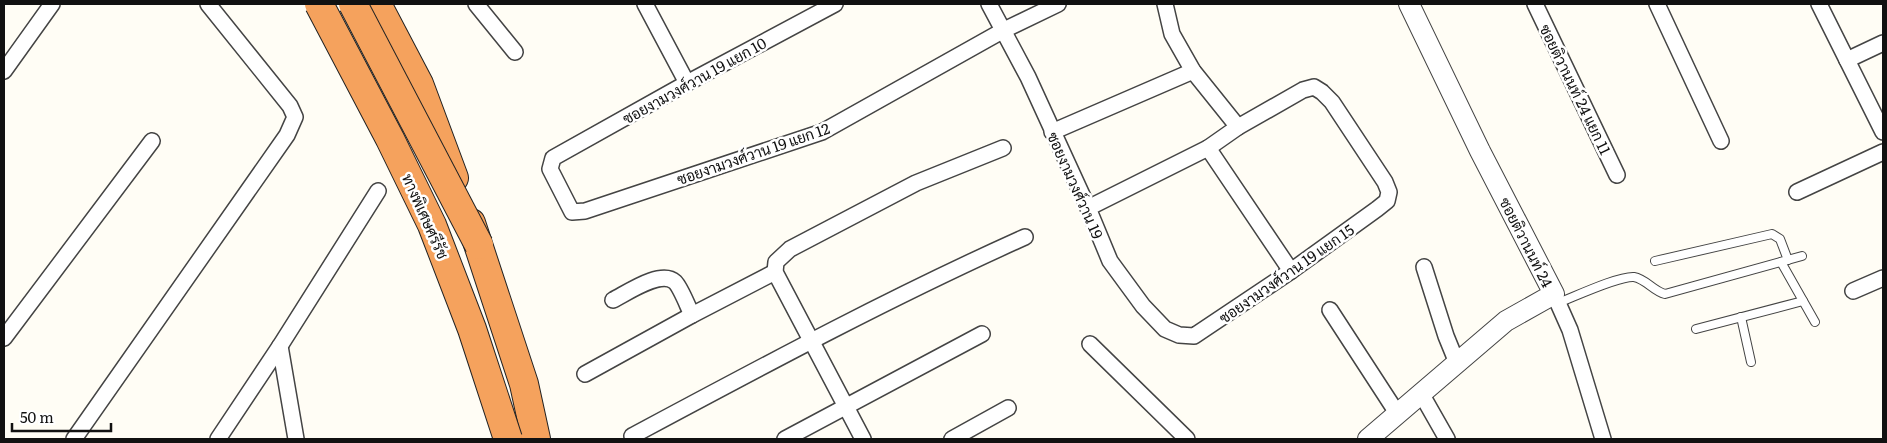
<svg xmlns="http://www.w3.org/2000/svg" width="1887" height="443" viewBox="0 0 1887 443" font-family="Literata,Sarabun,serif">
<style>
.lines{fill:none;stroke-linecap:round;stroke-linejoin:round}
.service-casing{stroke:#444;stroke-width:10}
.minor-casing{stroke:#444;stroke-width:18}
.tertiary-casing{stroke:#444;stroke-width:22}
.motorway-casing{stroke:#222;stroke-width:30}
.service{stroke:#fff;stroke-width:8}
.minor{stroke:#fff;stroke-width:15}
.tertiary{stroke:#fff;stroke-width:20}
.motorway{stroke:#f5a25d;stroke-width:28}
.motorway-bridge-casing{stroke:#222;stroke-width:30;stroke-linecap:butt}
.motorway-bridge{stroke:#f5a25d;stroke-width:28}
.labels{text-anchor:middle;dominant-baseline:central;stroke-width:5;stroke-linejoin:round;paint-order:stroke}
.street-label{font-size:15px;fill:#111;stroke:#fff}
</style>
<rect width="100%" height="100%" fill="#fffdf5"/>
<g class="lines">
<defs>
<g id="service">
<path d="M1655 261 1772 234 1780 239 1788 260"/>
<path d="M1781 262 1815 322"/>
<path d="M1558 303C1574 297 1618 276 1634 277 1646 279 1653 291 1665 294L1802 256"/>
<path d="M1741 317 1751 362"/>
<path d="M1696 329 1803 301"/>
</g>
<g id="minor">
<path d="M476 4 515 52"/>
<path d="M645 4 687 83"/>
<path d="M835 4 687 83 553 158 550 169 572 212 585 211 822 132 1004 30 1058 4"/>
<path d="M989 4 1028 77 1088 208 1110 261 1143 306 1165 329 1179 335 1194 336 1291 271 1377 209 1387 201 1389 192 1385 182 1332 102 1322 92 1314 87 1303 90 1238 127 1208 148 1088 208"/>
<path d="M1165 4 1172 34 1193 71 1238 127"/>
<path d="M1535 4 1617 175"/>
<path d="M1657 4 1721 141"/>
<path d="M1819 4 1883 132"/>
<path d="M1847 60 1883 43"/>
<path d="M4 71 52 4"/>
<path d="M1052 132 1193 71"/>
<path d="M1208 148 1291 271"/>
<path d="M1797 192 1883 152"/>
<path d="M1424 267 1446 336 1457 363"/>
<path d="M1853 291 1883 278"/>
<path d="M1554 294 1570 330 1603 439"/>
<path d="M613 300C627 293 661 269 675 282 681 288 688 307 692 315"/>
<path d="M1330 310 1397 413"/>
<path d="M4 338 152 141"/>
<path d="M1090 344 1187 439"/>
<path d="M280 346 296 439"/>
<path d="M585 374 692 315 775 272"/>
<path d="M1422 395 1447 439"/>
<path d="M632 436C761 367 891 297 1025 237"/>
<path d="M74 439 287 135 295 117 290 106 208 4"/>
<path d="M218 439 280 346 378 191"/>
<path d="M785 439 982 334"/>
<path d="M863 439 775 272 776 262 790 249 916 183 1003 148"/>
<path d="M952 439 1008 408"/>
</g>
<path id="tertiary" d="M1368 439 1506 321 1554 294 1480 151 1409 4"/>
<g id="motorway">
<path d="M377 4 419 84 454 178"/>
<path d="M471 223 524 384 536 439"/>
</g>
</defs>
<!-- service casing -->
<use href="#service" class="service-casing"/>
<!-- minor casing -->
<use href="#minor" class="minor-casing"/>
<!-- tertiary casing -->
<use href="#tertiary" class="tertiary-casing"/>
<!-- motorway casing -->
<use href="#motorway" class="motorway-casing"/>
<!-- service -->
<use href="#service" class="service"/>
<!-- minor -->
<use href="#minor" class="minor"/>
<!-- tertiary -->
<use href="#tertiary" class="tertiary"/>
<!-- motorway -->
<use href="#motorway" class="motorway"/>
<defs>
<g id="motorway-bridge">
<path d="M319 4 390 139 432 225 472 329 508 439"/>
<path d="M353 4 479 245"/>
</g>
</defs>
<!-- motorway-bridge casing -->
<use href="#motorway-bridge" class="motorway-bridge-casing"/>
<!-- motorway-bridge -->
<use href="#motorway-bridge" class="motorway-bridge"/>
</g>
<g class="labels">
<!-- street labels -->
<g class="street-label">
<text transform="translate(694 80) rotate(-29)">ซอยงามวงศ์วาน 19 แยก 10</text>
<text transform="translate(1576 89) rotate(64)">ซอยติวานนท์ 24 แยก 11</text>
<text transform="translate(753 153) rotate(-19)">ซอยงามวงศ์วาน 19 แยก 12</text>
<text transform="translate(1076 185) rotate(66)">ซอยงามวงศ์วาน 19</text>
<text transform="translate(426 216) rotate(66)">ทางพิเศษศรีรัช</text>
<text transform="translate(1527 242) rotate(63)">ซอยติวานนท์ 24</text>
<text transform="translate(1286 273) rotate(-35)">ซอยงามวงศ์วาน 19 แยก 15</text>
</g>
</g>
<!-- border -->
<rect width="1887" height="443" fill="none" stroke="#111111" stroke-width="10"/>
<!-- scale -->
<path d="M12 423v8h99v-8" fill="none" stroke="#111111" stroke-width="2.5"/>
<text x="20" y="423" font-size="15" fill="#111111" stroke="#ffffff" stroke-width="4" paint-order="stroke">50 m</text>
</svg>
